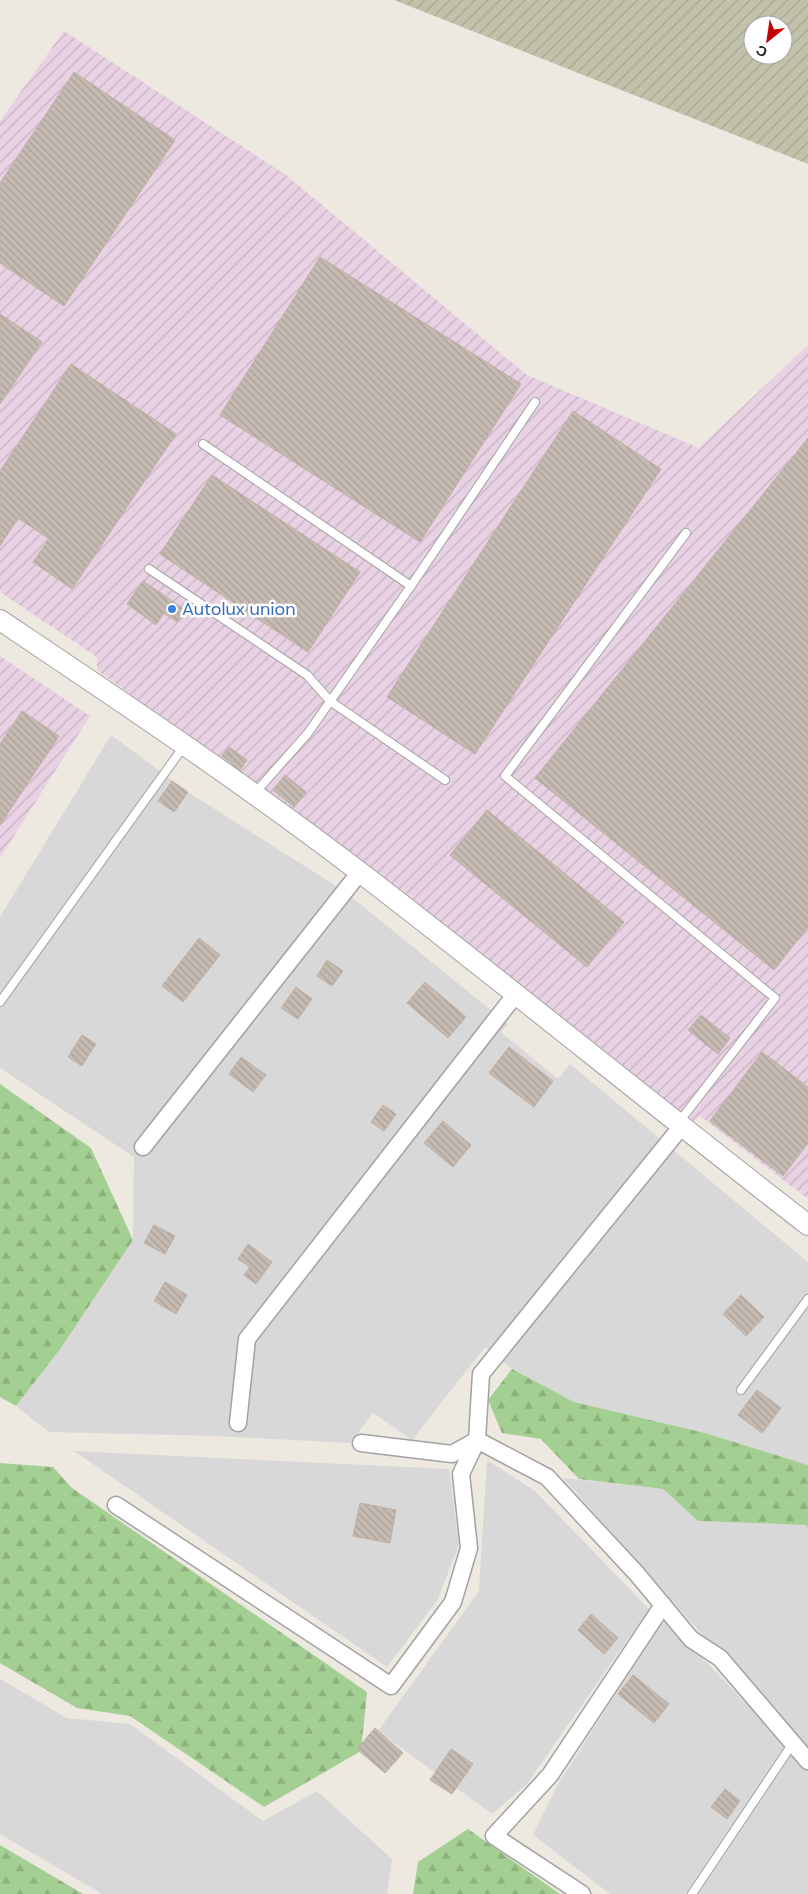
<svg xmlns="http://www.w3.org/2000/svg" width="808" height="1894" viewBox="0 0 808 1894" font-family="'DM Sans',sans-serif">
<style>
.residential{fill:#d9d8d8}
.industrial{fill:url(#industrial-furrows)}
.construction{fill:url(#construction-furrows);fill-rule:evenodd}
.forest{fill:url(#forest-firs)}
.building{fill:url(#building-back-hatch);stroke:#c0afa2}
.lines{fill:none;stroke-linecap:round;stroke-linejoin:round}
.service-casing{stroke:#a2a2a2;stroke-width:10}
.minor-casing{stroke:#a2a2a2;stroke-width:19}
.tertiary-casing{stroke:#a2a2a2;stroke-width:22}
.service{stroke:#fff;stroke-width:8}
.minor{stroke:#fff;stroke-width:16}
.tertiary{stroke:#fff;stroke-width:20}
.shop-dot{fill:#3f7fe0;stroke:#fff;stroke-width:2}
.labels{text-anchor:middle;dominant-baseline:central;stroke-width:5;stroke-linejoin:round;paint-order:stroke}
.shop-label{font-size:18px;fill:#366cbe;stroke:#fff;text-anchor:start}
</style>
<defs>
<pattern id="industrial-furrows" width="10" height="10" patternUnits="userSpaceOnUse" patternTransform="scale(1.25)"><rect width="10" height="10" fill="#e7d1e3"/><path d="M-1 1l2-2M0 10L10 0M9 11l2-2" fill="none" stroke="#c6b3c2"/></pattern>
<pattern id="construction-furrows" width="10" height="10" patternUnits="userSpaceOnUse" patternTransform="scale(1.25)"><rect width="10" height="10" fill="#c2c2ab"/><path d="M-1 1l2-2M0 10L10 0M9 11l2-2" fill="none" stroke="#a6a693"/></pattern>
<pattern id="forest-firs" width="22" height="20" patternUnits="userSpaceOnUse" patternTransform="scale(1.25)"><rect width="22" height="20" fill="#a4cf92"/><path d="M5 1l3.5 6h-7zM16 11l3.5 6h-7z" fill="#8db17d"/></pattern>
<pattern id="building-back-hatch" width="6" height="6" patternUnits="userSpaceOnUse" patternTransform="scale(1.25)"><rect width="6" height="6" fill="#c5bbb3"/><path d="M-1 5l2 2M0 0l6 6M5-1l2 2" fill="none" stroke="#a9a099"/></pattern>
</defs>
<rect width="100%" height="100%" fill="#eee9e0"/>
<!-- residential -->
<g class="residential">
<path d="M111 735 188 792 344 891 508 1024 501 1032 558 1079 570 1064 808 1262V1465L705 1433 574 1402 512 1369 485 1347 412 1440 373 1413 350 1443 215 1436 49 1432 16 1406 61 1348 133 1240 134 1157 0 1068V917Z"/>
<path d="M74 1451 449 1469 459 1545 437 1601 387 1667Z"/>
<path d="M487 1460 535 1491 649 1609 526 1785 492 1814 378 1731 479 1591Z"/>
<path d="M563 1478 663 1489 698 1521 806 1525 808 1528V1754Z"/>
<path d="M664 1618 808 1768V1894H610L533 1835 557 1786Z"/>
<path d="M0 1679 67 1718 130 1724 263 1821 317 1791 392 1859 387 1894H102L0 1834Z"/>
</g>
<!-- industrial -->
<g class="industrial">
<path d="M64 31 286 175 527 375 699 448 808 345V1199L700 1116 691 1123 396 890 97 670V657L0 592V121Z"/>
<path d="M0 656 90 716 0 858Z"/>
</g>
<!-- construction -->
<path class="construction" d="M394 0H808V164ZM753 25H783V55H753Z"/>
<!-- forest -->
<g class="forest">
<path d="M0 1084 91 1148 133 1240 61 1348 16 1406 0 1397Z"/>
<path d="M512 1369 574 1402 705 1433 808 1465V1528L806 1525 698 1521 663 1489 579 1479 541 1439 502 1433 488 1400Z"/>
<path d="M0 1463 53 1467 72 1488 367 1692 361 1751 264 1807 130 1716 77 1708 0 1663Z"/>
<path d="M468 1829 560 1894H413L418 1862Z"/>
<path d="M0 1845 83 1894H0Z"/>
</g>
<!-- building -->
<g class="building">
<path d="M74 72 175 140 64 306 0 263V183Z"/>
<path d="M320 257 521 384 420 542 220 415Z"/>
<path d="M0 314 42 342 0 404Z"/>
<path d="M71 364 176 434 72 589 33 562 49 539 18 518 0 546V471Z"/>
<path d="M573 411 661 469 475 754 387 697Z"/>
<path d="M808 438V927L774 970 535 778Z"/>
<path d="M212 475 360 572 308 652 160 554Z"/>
<path d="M143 581 185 610 177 622 164 613 156 625 127 604Z"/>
<path d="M22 711 59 736 0 825V744Z"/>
<path d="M229 747 247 760 240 770 222 756Z"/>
<path d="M285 775 306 792 294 807 273 790Z"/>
<path d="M172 781 188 792 174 812 158 801Z"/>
<path d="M487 810 624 922 587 967 450 855Z"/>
<path d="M199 938 220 955 183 1002 162 986Z"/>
<path d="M327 960 343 971 332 986 317 976Z"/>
<path d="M425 982 466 1017 448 1038 407 1003Z"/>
<path d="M296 987 312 999 298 1019 281 1008Z"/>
<path d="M701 1015 730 1038 718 1054 688 1030Z"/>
<path d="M82 1035 96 1044 82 1066 68 1057Z"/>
<path d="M509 1047 553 1081 534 1107 489 1073Z"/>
<path d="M762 1052 808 1087V1143L783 1176 710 1121Z"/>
<path d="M241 1057 266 1075 253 1092 229 1074Z"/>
<path d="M383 1105 396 1114 384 1131 371 1122Z"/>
<path d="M443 1121 471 1145 453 1167 424 1143Z"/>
<path d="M154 1225 175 1236 165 1254 144 1243Z"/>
<path d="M248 1244 272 1262 256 1284 244 1275 250 1267 238 1259Z"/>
<path d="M165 1282 187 1295 176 1314 154 1301Z"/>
<path d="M741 1295 764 1317 746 1336 723 1314Z"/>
<path d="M757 1390 781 1408 762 1433 738 1415Z"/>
<path d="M360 1503 396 1510 390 1543 353 1536Z"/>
<path d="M591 1614 618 1638 604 1654 578 1630Z"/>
<path d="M633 1675 669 1704 654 1723 618 1694Z"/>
<path d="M375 1728 403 1753 385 1773 357 1749Z"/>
<path d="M451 1749 473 1764 452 1794 430 1780Z"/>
<path d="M725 1789 740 1801 727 1819 711 1807Z"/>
</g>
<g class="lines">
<defs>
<g id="service">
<path d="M203 444 411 586 308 733 255 793"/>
<path d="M149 569 307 675 330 701 445 780"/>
<path d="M411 586 535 402"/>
<path d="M0 1002 184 746"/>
<path d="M679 1122 775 998 505 776 686 533"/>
<path d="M741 1390 808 1299"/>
<path d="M692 1894 793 1743"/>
</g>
<g id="minor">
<path d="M143 1147 360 872"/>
<path d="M238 1423 247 1339 515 995"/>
<path d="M361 1443 452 1454 477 1440 547 1477 637 1574 691 1639 720 1658 808 1761"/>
<path d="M116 1505 391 1686 453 1602 469 1548 461 1474 477 1440 481 1374 681 1127"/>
<path d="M582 1894 494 1836 550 1775 663 1605"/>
</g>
<path id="tertiary" d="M0 620C122 702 245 784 361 873 512 989 658 1109 808 1225"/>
</defs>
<!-- service casing -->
<use href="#service" class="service-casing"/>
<!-- minor casing -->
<use href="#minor" class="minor-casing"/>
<!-- tertiary casing -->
<use href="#tertiary" class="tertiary-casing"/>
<!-- service -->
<use href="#service" class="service"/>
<!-- minor -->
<use href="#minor" class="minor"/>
<!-- tertiary -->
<use href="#tertiary" class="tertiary"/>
</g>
<!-- markers -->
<circle class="shop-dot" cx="172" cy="609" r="5"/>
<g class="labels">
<!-- shop labels -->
<g class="shop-label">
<text x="182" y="609">Autolux union</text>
</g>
</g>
<!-- north arrow -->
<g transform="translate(768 40) rotate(210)"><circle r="24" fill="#ffffff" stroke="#a4a4a4"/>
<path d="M0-4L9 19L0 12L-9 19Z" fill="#c60001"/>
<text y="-8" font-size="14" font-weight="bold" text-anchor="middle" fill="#1b1b1b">С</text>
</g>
</svg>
